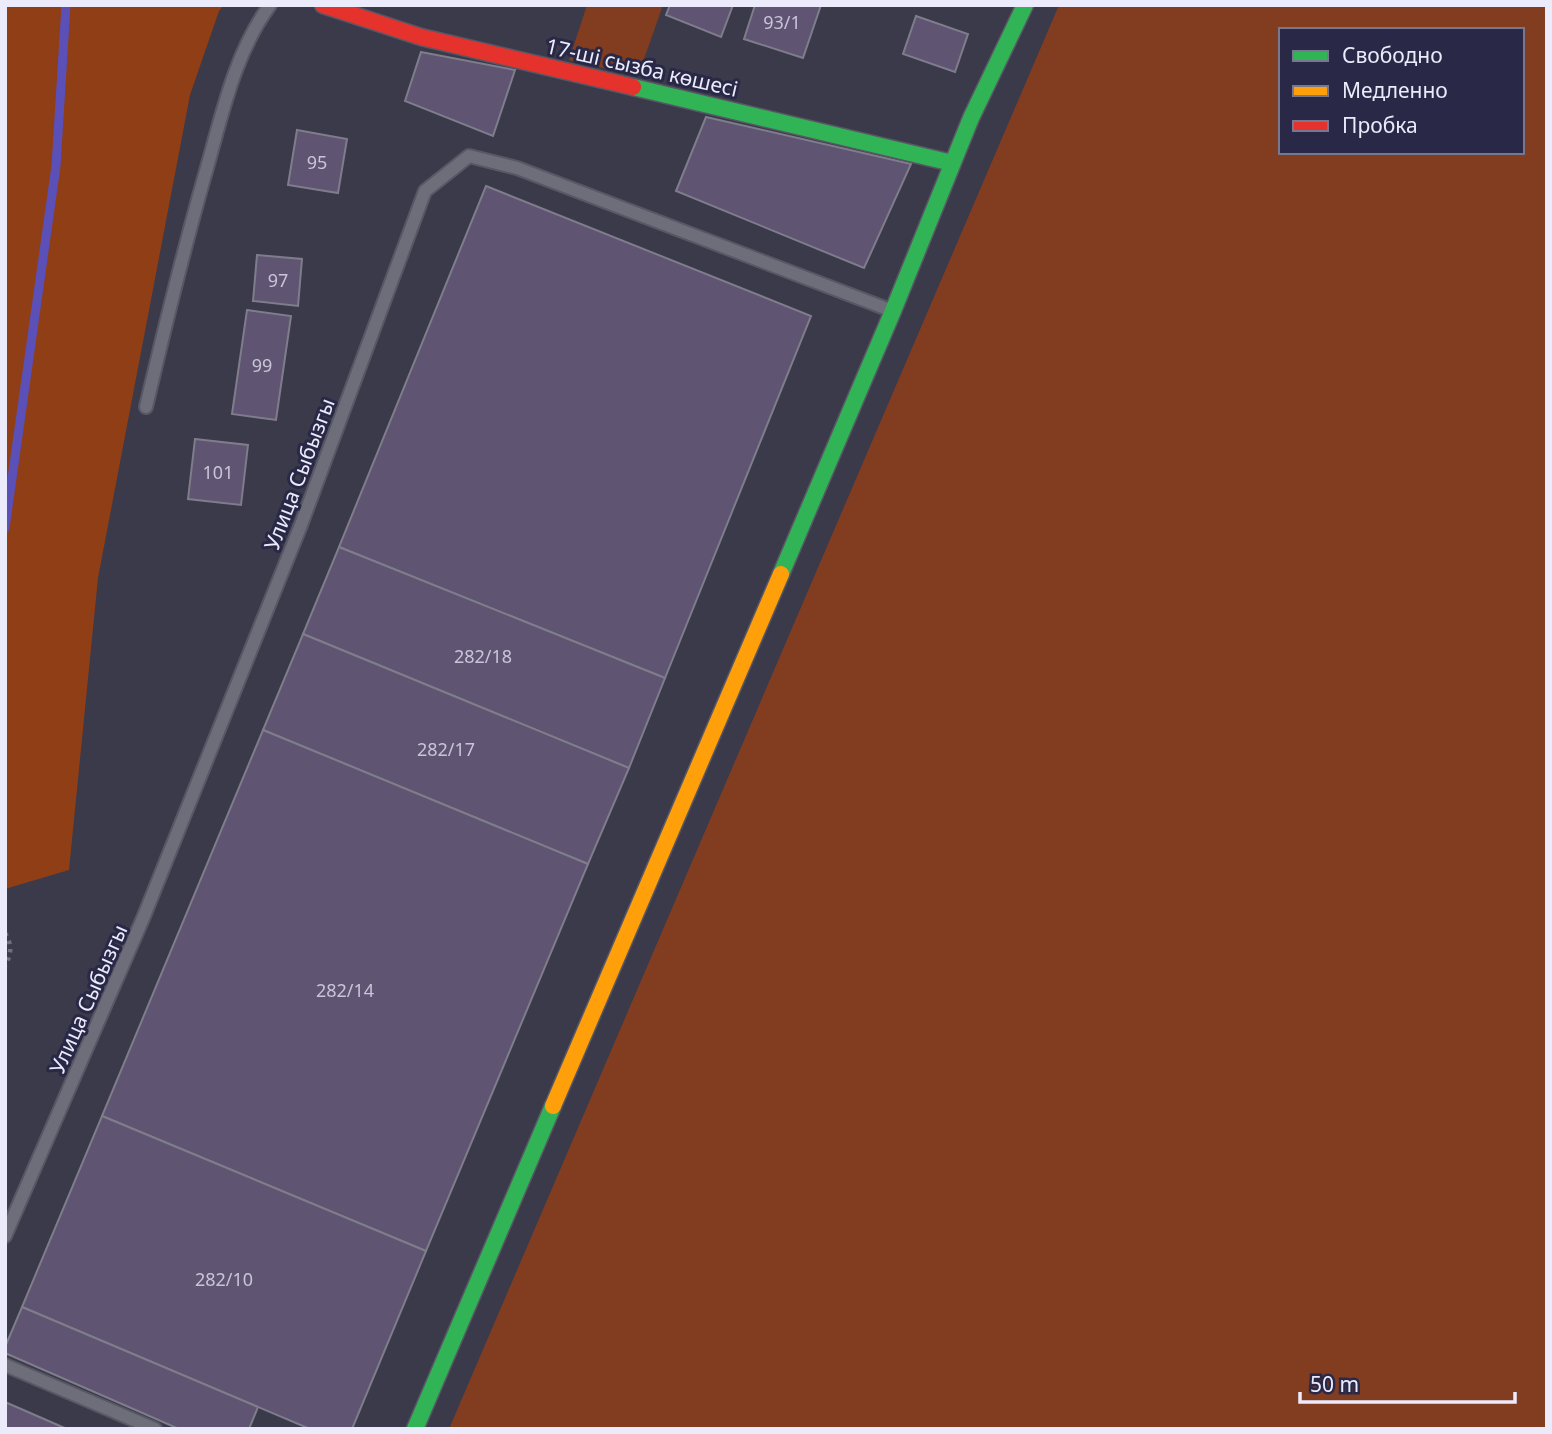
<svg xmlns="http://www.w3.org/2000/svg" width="1552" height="1434" viewBox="0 0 1552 1434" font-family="'Noto Sans',sans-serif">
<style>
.green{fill:#823d20;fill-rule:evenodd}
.forest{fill:#8f3e16}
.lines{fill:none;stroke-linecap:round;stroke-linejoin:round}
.stream{stroke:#5b50b7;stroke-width:9}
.building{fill:#5f5471;stroke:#7f7d8b;stroke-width:2}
.lane-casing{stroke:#585765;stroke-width:16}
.fast-casing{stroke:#585765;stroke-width:19}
.slow-casing{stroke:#585765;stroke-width:19}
.jam-casing{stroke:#585765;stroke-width:19}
.path{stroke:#70707d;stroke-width:4.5;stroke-dasharray:3.5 5;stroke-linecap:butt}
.lane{stroke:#6e6e7b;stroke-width:12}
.fast{stroke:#30b455;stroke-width:16}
.slow{stroke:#ff9f0a;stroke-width:16}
.jam{stroke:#e5322d;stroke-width:16}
.labels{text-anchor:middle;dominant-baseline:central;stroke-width:6;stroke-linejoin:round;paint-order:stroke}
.number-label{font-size:18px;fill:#c8c5d9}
.street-label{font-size:21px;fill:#ebebfc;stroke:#292947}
</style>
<rect width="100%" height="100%" fill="#3a3a4b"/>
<!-- green -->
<g class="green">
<path d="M587 5H663L638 76 569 60Z"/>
<path d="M1059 5H1547V1429H449ZM1281 30H1522V152H1281Z"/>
</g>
<!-- forest -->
<path class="forest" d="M5 5H224L219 11 190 95 98 578 69 870 5 889Z"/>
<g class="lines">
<!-- stream -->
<path class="stream" d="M5 528 56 166 66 5"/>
</g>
<!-- building -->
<g class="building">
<path d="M670 5H733L721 37 666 15Z"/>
<path d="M755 5H821L803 58 744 39Z"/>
<path d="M916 16 968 34 955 72 903 54Z"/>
<path d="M421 52 515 70 493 136 405 101Z"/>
<path d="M706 117 911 164 864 268 676 191Z"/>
<path d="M297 130 347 139 338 193 288 185Z"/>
<path d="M486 186 811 316 665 678 339 547Z"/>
<path d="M257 255 302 259 298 306 253 301Z"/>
<path d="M247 310 291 316 276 420 232 414Z"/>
<path d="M195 439 248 445 241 505 188 499Z"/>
<path d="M339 547 665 678 629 768 303 634Z"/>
<path d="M303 634 629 768 588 864 263 730Z"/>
<path d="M263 730 588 864 426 1251 102 1116Z"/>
<path d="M102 1116 426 1251 352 1429H310L22 1307Z"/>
<path d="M22 1307 258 1407 249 1429H179L5 1353V1347Z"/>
<path d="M5 1402 67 1429H5Z"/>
</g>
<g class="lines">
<defs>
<g id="lane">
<path d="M146 407C165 326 185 244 208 164 223 110 236 51 270 5"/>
<path d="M5 1236 144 916 301 525 425 191 469 156 517 168 890 310"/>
<path d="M5 1365 155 1429"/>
</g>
<g id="fast">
<path d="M633 87 952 163"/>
<path d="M781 574 893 311 971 118 1025 5"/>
<path d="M415 1429 553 1106"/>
</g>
<path id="slow" d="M553 1106 781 574"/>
<path id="jam" d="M323 5 421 37 633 87"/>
</defs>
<!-- lane casing -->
<use href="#lane" class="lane-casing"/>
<!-- fast casing -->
<use href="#fast" class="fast-casing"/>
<!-- slow casing -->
<use href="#slow" class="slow-casing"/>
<!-- jam casing -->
<use href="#jam" class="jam-casing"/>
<!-- path -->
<path class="path" d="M5 933C12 945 12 953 5 966"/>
<!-- lane -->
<use href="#lane" class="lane"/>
<!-- fast -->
<use href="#fast" class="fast"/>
<!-- slow -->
<use href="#slow" class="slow"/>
<!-- jam -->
<use href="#jam" class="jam"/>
</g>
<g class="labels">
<!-- number labels -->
<g class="number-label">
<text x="782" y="22">93/1</text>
<text x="317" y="162">95</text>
<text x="278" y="280">97</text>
<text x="262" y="365">99</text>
<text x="218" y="472">101</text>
<text x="483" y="656">282/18</text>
<text x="446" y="749">282/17</text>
<text x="345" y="990">282/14</text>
<text x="224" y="1279">282/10</text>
</g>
<!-- street labels -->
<g class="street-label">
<text transform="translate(642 67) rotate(13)">17-ші сызба көшесі</text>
<text transform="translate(299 474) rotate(-69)">Улица Сыбызгы</text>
<text transform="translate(88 999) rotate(-66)">Улица Сыбызгы</text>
</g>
</g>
<!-- border -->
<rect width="1552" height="1434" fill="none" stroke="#ebebfc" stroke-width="14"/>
<!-- legend -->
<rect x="1279" y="28" width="245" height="126" fill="#292947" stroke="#77778f" stroke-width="2"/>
<rect x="1293" y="51" width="35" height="10" fill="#30b455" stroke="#77778f" stroke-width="2"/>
<text x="1342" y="63" font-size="21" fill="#ebebfc">Свободно</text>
<rect x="1293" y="86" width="35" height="10" fill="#ff9f0a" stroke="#77778f" stroke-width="2"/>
<text x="1342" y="98" font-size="21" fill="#ebebfc">Медленно</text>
<rect x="1293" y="121" width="35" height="10" fill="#e5322d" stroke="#77778f" stroke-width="2"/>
<text x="1342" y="133" font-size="21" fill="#ebebfc">Пробка</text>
<!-- scale -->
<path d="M1300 1392v10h215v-10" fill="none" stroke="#ebebfc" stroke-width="3.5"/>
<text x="1310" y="1392" font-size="21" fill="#ebebfc" stroke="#292947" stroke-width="5" paint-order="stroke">50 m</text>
</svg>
